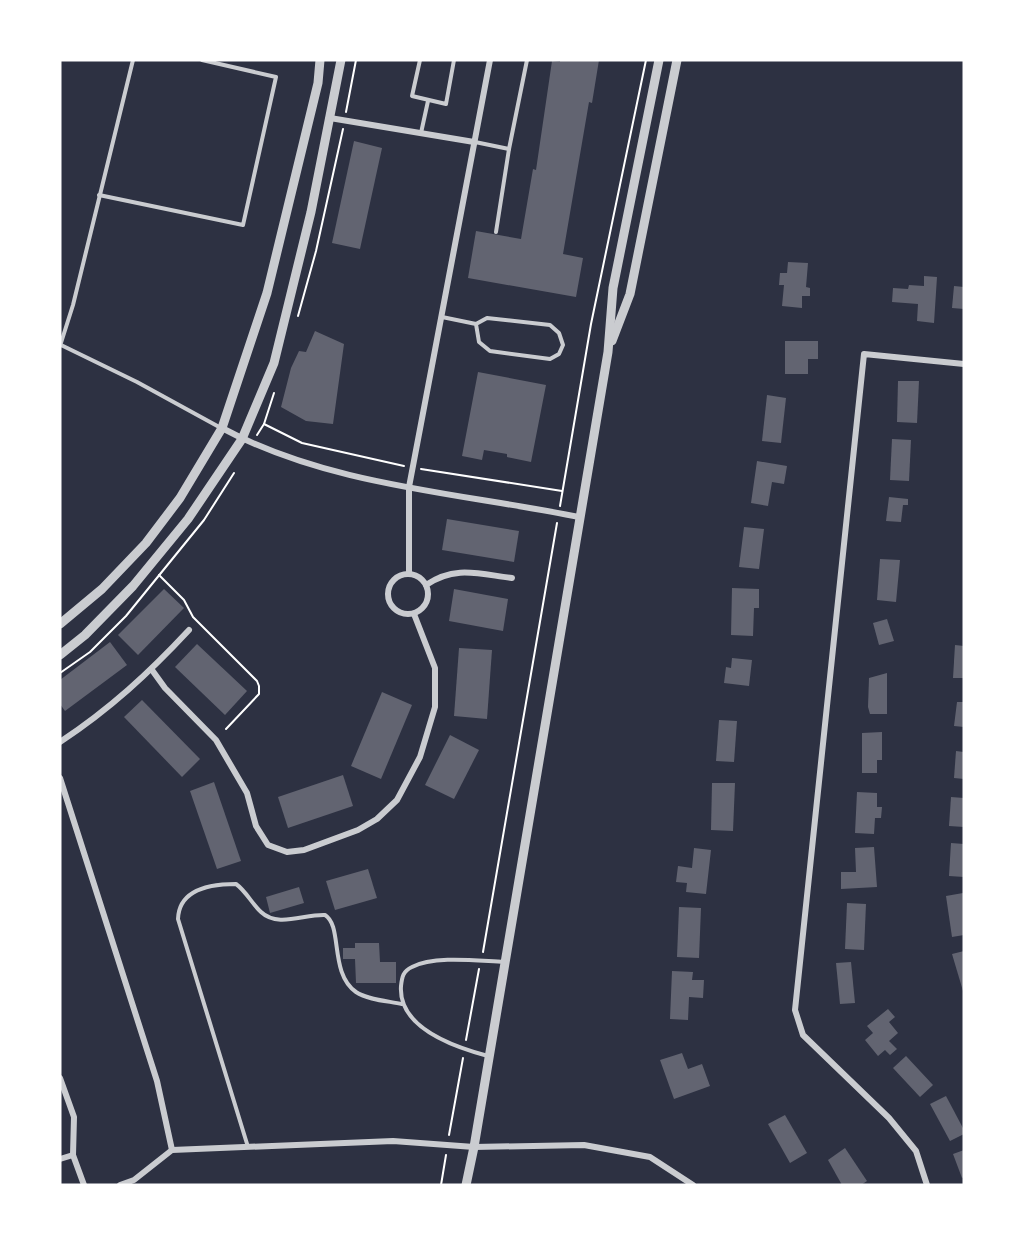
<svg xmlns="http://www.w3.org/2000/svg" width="1024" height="1245" viewBox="0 0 1024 1245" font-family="'IBM Plex Sans',sans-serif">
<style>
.building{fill:#626471}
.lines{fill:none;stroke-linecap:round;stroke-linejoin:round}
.path{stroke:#fff;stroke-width:2}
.service{stroke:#caccd0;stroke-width:4}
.minor{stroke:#caccd0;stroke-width:6}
.tertiary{stroke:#caccd0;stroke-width:9}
</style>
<rect width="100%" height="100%" fill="#2d3142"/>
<!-- building -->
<g class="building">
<path d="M560 60H599L592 103 589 102 563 254 583 258 576 297 468 278 476 231 521 239 533 169 536 170 552 61 560 62Z"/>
<path d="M354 141 382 148 360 249 332 243Z"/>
<path d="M788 262 808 263 806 287 810 288V296H802V308L782 306 784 285H779L780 273H787Z"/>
<path d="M924 276 937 277 934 323 917 321 918 304 892 302 893 288 908 289 909 285 924 286Z"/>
<path d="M954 286 964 287V309L952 308Z"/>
<path d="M315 331 344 344 333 424 306 421 281 407 291 368 299 351 306 352Z"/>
<path d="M785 341H818V359H808V374H785Z"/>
<path d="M478 372 546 385 531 462 507 457V454L484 450 482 460 462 456Z"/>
<path d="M898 381H919L917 423 897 422Z"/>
<path d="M767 395 786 398 781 443 762 441Z"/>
<path d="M892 439 911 440 909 481 890 480Z"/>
<path d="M757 461 787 466 784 484 772 482 768 506 751 503Z"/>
<path d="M889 497 908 499V505H903L901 522 886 521Z"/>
<path d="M447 519 519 531 514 562 442 550Z"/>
<path d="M744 527 764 529 759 569 739 567Z"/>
<path d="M880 559 900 560 896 602 877 600Z"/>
<path d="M732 588 759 589V608H754L753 636 731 635Z"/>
<path d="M164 589 184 608 138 655 118 635Z"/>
<path d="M454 589 508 599 503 631 449 621Z"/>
<path d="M887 619 894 641 879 645 873 623Z"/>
<path d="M110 642 127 665 65 711 60 704V680Z"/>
<path d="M197 644 247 691 225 715 175 667Z"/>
<path d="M955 645 964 646V678H953Z"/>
<path d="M459 648 492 650 487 719 454 716Z"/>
<path d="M732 658 752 660 749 686 724 683 726 667 731 668Z"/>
<path d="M887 673V714H870L868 707 869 678Z"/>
<path d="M382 692 412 705 381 779 351 766Z"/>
<path d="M142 700 200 759 182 777 124 717Z"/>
<path d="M957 702H964V727L954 726Z"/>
<path d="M719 720 737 721 734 762 716 761Z"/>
<path d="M882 732V760H877V773H862V733Z"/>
<path d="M450 735 479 750 454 799 425 785Z"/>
<path d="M956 751 964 752V779L954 778Z"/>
<path d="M343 775 353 806 288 828 278 797Z"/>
<path d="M214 782 241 861 217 869 190 791Z"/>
<path d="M712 783H735L733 831 711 830Z"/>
<path d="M857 792 877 793V807H882L881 818H875L874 834 855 833Z"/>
<path d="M951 797 964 798V827L949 826Z"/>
<path d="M951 843 964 844V877L949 876Z"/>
<path d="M874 847 877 887 841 889V872H856L855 848Z"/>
<path d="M694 848 711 850 706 894 686 892 687 883 676 882 678 866 692 868Z"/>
<path d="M368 869 377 898 335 910 326 881Z"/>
<path d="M299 887 304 903 270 913 266 897Z"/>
<path d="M963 893 964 935 952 937 946 896Z"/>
<path d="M847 903 866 904 864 950 845 949Z"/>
<path d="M679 907 701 908 699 958 677 957Z"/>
<path d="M355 943H379L380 962H396V983H356L355 959H343V948H355Z"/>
<path d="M964 951V991H963L952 954Z"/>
<path d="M851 962 855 1003 840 1004 836 963Z"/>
<path d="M672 971 693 972 692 980H704L703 998 689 997 688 1020 670 1019Z"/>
<path d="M888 1009 895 1017 889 1022 898 1033 889 1041 897 1049 890 1055 885 1050 878 1056 865 1040 873 1033 867 1026Z"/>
<path d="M682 1053 688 1069 702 1064 710 1086 674 1099 660 1060Z"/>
<path d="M906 1056 933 1085 920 1097 893 1068Z"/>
<path d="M946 1096 964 1130V1134L950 1141 930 1104Z"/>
<path d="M785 1115 807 1153 790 1163 768 1124Z"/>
<path d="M845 1148 867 1181 861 1185H842L828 1160Z"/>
<path d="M964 1150V1177L962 1178 953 1154Z"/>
</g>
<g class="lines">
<!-- path -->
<g class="path">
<path d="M346 112 356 60"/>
<path d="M298 316 316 251 343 129"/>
<path d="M264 424 302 443 404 466"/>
<path d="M257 435 264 424 274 393"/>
<path d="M421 469 562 491"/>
<path d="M560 506 591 324 646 60"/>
<path d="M159 575 184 600 193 617 257 681 259 686V694L226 729"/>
<path d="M60 673 90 652 126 616 204 520 234 473"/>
<path d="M483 952 557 523"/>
<path d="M466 1040 479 969"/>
<path d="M449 1135 463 1058"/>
<path d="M441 1185 446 1155"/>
</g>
<!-- service -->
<g class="service">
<path d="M420 60 412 96 446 104 454 60"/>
<path d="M421 133 428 101"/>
<path d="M475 142 509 149"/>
<path d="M99 195 243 225 276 77 202 60"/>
<path d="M496 232 509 149 527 60"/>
<path d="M442 317 476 324 487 318 550 325 559 333 563 345 559 354 550 359 490 351 479 342 476 324"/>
<path d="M61 345 137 382 221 428"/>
<path d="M60 346 73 305 133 60"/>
<path d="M488 1056C454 1047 398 1028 401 986 402 977 403 971 412 967 434 955 479 961 504 962"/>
<path d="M248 1147 178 919C179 889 211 884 236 884 246 891 252 904 261 912 278 928 304 914 325 915 343 926 329 973 356 992 368 1000 388 1001 402 1004"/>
</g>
<!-- minor -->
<g class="minor">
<path d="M330 118 474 142"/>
<path d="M222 428C329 486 461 493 579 517"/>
<circle cx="408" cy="594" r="20"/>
<path d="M409 574V487L490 60"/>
<path d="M426 585C455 565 479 574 512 578"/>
<path d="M152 670 165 688 216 740 247 793 256 826 268 845 287 852 304 850 358 830 377 819 397 800 420 757 435 707V668L414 614"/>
<path d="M60 742C110 709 149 673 189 630"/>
<path d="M60 778 157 1081 172 1150"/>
<path d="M60 1078 74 1117 73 1155 84 1185"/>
<path d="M60 1159 73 1155"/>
<path d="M120 1185 134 1180 172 1150 393 1141 474 1147 584 1145 650 1157 693 1185"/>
<path d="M927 1185 916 1151 889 1118 803 1035 795 1010 864 354 964 364"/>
</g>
<!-- tertiary -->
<g class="tertiary">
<path d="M612 341 630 294 677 60"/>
<path d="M60 624 102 589 146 543 180 498 222 428 267 293 318 83 320 60"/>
<path d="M60 655 85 635 133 586 188 519 242 439 274 363 311 212 341 60"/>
<path d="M466 1185 474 1147 608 352 613 288 659 60"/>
</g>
</g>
<!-- border -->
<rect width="1024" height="1245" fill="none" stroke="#ffffff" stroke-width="123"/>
</svg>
